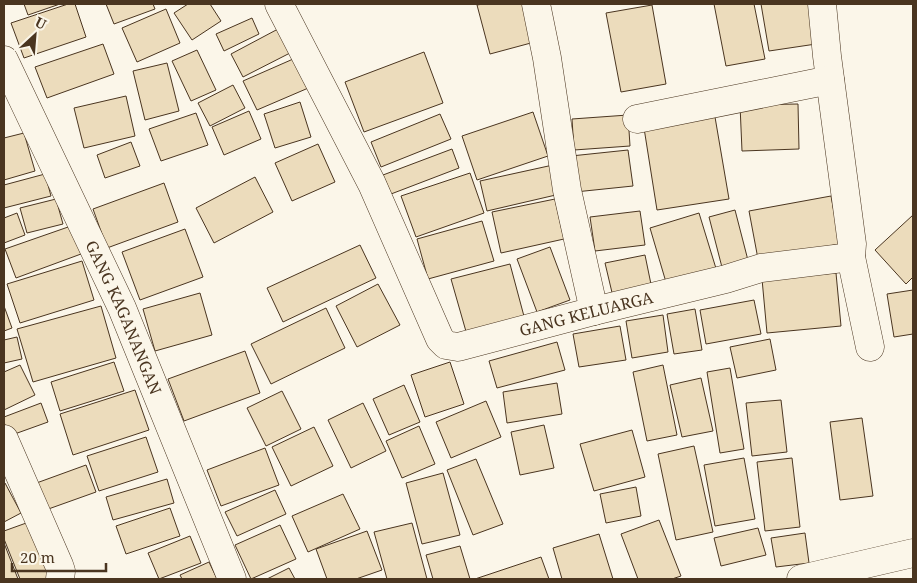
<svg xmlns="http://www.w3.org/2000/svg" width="917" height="583" viewBox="0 0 917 583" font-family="'Noto Serif',serif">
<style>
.building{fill:#ecdcbc;stroke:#4a3520}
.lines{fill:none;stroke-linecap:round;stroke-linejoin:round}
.minor-casing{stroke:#4a3520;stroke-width:29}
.secondary-casing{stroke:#4a3520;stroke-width:29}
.minor{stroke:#fbf6e9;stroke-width:28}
.secondary{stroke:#fbf6e9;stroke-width:28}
.labels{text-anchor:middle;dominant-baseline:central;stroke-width:4;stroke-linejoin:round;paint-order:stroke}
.street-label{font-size:16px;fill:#4a3520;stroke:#fbf6e9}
</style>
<rect width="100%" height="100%" fill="#fbf6e9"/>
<!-- building -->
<g class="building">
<path d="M24 4H60L28 15Z"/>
<path d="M68 4H75L86 37 24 58 11 23Z"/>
<path d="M106 4H153L155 9 114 24Z"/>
<path d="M188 4H210L221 21 192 40 174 13Z"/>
<path d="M483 4H532L542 40 490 54 477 5Z"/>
<path d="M714 4H754L765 59 726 66Z"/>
<path d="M761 4H809L816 44 769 51Z"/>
<path d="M652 5 666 84 621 92 606 13Z"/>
<path d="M166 9 180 43 137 62 122 28Z"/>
<path d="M252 18 259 34 224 51 216 34Z"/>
<path d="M278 29 290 53 243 77 231 54Z"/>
<path d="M103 44 114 74 47 98 35 67Z"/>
<path d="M197 50 216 90 191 101 172 61Z"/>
<path d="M424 52 443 103 364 132 345 82Z"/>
<path d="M300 56 313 86 257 110 243 81Z"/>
<path d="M167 63 179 111 145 120 133 71Z"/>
<path d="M233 85 245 108 210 126 198 103Z"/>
<path d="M126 96 135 136 84 148 74 108Z"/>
<path d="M300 102 311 137 275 148 264 114Z"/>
<path d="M798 104 799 149 742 151 740 105Z"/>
<path d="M249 111 261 139 224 155 212 127Z"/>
<path d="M533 112 548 156 477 180 462 136Z"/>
<path d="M196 113 208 145 161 161 149 129Z"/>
<path d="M440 114 451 139 381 167 371 142Z"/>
<path d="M628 115 630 146 574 150 572 119Z"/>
<path d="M715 117 729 199 657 210 644 128Z"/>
<path d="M24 133 35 171 4 180V138Z"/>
<path d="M131 142 140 166 105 178 97 155Z"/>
<path d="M318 144 335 182 292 201 275 163Z"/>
<path d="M452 149 459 168 391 194 383 175Z"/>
<path d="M628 150 633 186 575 192 571 156Z"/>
<path d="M553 165 560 194 487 211 480 181Z"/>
<path d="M470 173 484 213 416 237 401 196Z"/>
<path d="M45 174 51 196 4 208V185Z"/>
<path d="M255 177 273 212 214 243 196 208Z"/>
<path d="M164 183 178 222 107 248 93 209Z"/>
<path d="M831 196 840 244 758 259 749 211Z"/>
<path d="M56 199 63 224 27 233 20 208Z"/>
<path d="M555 199 564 239 501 253 492 212Z"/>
<path d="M735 210 750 268 724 275 709 217Z"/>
<path d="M640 211 645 245 595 251 590 217Z"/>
<path d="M17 213 25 235 4 243V218Z"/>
<path d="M699 213 718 275 668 289 650 228Z"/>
<path d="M913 215V277L906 284 875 250Z"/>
<path d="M482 221 494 261 428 279 417 239Z"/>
<path d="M71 226 81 254 16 278 5 249Z"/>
<path d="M185 229 203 277 140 300 122 252Z"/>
<path d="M360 245 376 278 283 322 267 288Z"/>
<path d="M550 247 570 300 537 312 517 259Z"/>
<path d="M645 255 653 294 614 301 605 263Z"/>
<path d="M82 261 94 300 20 323 7 284Z"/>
<path d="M510 264 525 320 467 335 451 279Z"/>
<path d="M836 273 841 326 767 333 762 279Z"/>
<path d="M378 284 400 325 357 347 336 306Z"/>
<path d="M913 290V334L894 337 887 294Z"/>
<path d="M200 293 212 335 155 351 143 309Z"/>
<path d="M754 300 761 334 706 344 700 310Z"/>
<path d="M4 306 12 328 4 331Z"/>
<path d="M101 306 116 358 33 382 17 329Z"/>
<path d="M326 308 345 348 271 384 251 344Z"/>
<path d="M695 309 702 350 674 354 667 314Z"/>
<path d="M663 315 668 352 632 358 626 321Z"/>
<path d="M620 326 626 360 579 367 573 334Z"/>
<path d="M17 337 22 359 4 363V340Z"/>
<path d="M770 339 776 370 737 378 730 347Z"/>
<path d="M557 342 565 370 497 388 489 361Z"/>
<path d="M245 351 260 393 184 421 168 379Z"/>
<path d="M114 362 124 391 60 411 51 382Z"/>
<path d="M450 362 464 404 425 417 411 375Z"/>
<path d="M20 365 35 395 4 410V372Z"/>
<path d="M663 365 677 435 647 441 633 372Z"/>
<path d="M730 368 744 449 720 453 707 372Z"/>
<path d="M701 378 713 431 682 437 670 385Z"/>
<path d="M557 383 562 414 507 423 503 392Z"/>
<path d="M404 385 420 422 389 435 373 399Z"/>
<path d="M135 390 149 430 73 455 60 414Z"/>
<path d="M282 391 301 429 266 446 247 408Z"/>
<path d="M781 400 787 452 752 456 746 403Z"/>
<path d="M486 401 501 437 451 458 436 422Z"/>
<path d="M41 403 48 422 9 436 4 422V417Z"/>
<path d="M363 403 386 451 351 468 328 420Z"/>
<path d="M862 418 873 496 840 500 830 422Z"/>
<path d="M544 425 554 468 520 475 511 432Z"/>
<path d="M419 426 435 464 402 478 386 441Z"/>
<path d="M314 427 333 466 291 486 272 447Z"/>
<path d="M632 430 645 477 594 491 580 444Z"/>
<path d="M146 437 158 472 99 491 87 456Z"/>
<path d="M694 446 713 532 676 540 658 454Z"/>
<path d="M265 448 279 485 221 506 207 470Z"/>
<path d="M744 458 755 519 715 526 704 465Z"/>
<path d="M792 458 800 527 765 531 757 462Z"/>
<path d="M476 459 503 524 473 535 447 470Z"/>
<path d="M86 465 96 492 40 512 31 485Z"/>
<path d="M443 473 460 535 422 544 406 483Z"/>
<path d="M167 479 174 503 113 520 106 497Z"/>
<path d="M4 483H5L21 513 4 522Z"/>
<path d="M636 487 641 516 606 523 600 494Z"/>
<path d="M275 490 286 514 237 536 225 512Z"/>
<path d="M343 494 360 529 308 552 292 516Z"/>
<path d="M170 508 180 536 126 554 116 526Z"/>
<path d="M659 520 681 576 672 579H638L621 534Z"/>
<path d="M29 522 52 579H20L4 539V531Z"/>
<path d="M412 523 427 579H387L374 532Z"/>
<path d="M280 525 296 559 251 579 235 545Z"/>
<path d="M758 528 766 555 721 566 714 538Z"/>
<path d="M367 531 382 570 356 579H327L316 549Z"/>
<path d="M805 533 809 563 776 567 771 538Z"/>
<path d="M599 534 613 579H562L553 548Z"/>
<path d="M190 536 201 563 159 579 148 553Z"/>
<path d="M4 543 18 579H4Z"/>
<path d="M460 546 470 579H433L426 555Z"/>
<path d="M541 557 549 579H475Z"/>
<path d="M209 562 217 579H182L180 575Z"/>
<path d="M289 568 295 579H267Z"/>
</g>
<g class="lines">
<defs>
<g id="minor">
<path id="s1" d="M279 4 372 184 440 339 446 345 458 347 594 311 726 279 761 268 851 257 852 244 827 56 822 4"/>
<path d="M536 4 547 58 567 190 594 311"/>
<path id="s2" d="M4 60 122 308 232 579"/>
<path d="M637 119 830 80"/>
<path d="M851 257 870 347"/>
<path d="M4 439 59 565 61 571 60 579"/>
</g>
<path id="secondary" d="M801 579 913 553"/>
</defs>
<!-- minor casing -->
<use href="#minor" class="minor-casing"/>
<!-- secondary casing -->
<use href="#secondary" class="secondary-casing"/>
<!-- minor -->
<use href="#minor" class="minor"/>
<!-- secondary -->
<use href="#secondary" class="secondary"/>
</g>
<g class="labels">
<!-- street labels -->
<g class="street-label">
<text stroke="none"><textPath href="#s1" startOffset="525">GANG KELUARGA</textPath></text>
<text stroke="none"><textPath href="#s2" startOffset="284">GANG KAGANANGAN</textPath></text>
</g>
</g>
<!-- border -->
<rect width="917" height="583" fill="none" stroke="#4a3520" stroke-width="10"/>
<!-- north arrow -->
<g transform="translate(35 35) rotate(26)" stroke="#fbf6e9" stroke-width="4" paint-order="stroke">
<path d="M0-4L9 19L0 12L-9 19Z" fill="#4a3520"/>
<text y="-8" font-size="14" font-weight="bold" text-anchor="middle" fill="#4a3520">U</text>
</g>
<!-- scale -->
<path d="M12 563v8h94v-8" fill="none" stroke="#4a3520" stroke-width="2.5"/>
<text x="20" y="563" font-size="15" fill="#4a3520" stroke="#fbf6e9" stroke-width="4" paint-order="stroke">20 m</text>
</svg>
